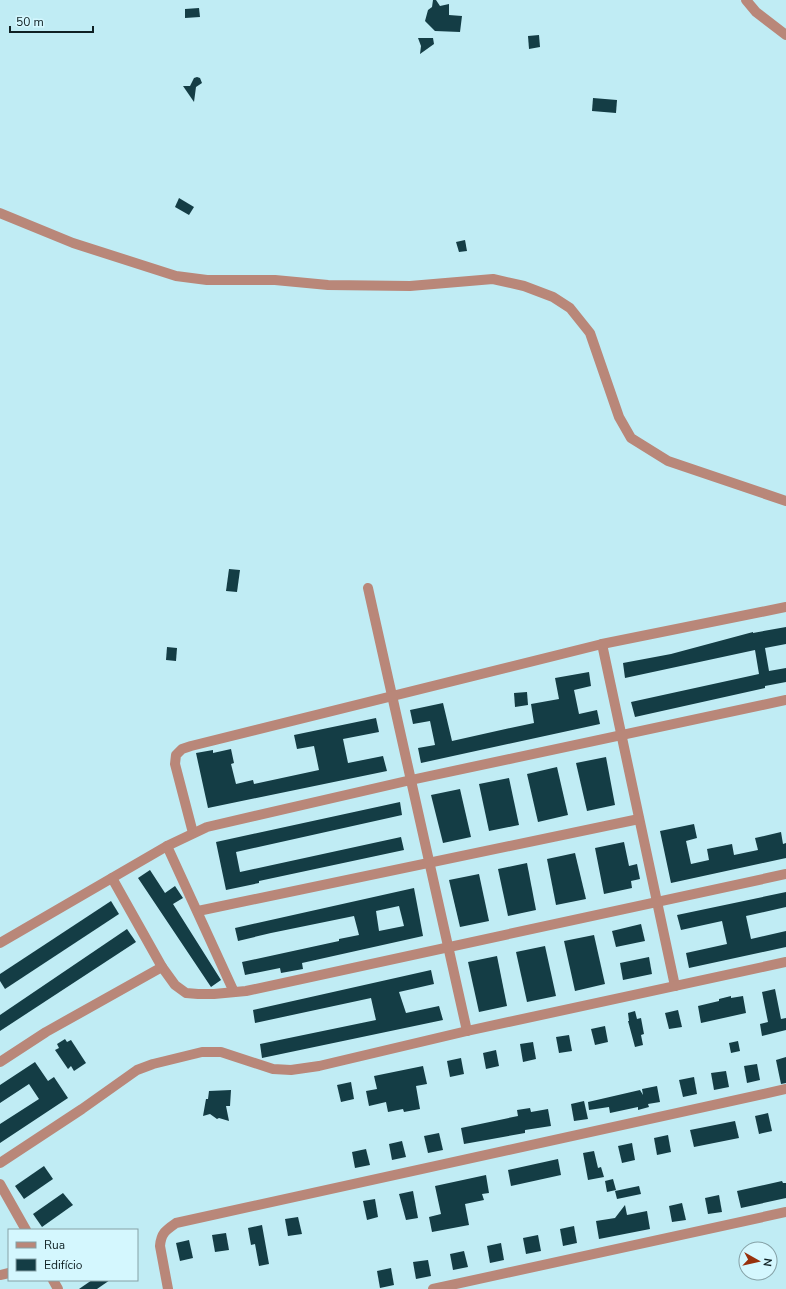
<svg xmlns="http://www.w3.org/2000/svg" width="786" height="1289" viewBox="0 0 786 1289" font-family="'Nunito Sans',sans-serif">
<style>
.building{fill:#143d45;fill-rule:evenodd}
.lines{fill:none;stroke-linecap:round;stroke-linejoin:round}
.minor{stroke:#b98779;stroke-width:10}
</style>
<rect width="100%" height="100%" fill="#c0ecf4"/>
<!-- building -->
<g class="building">
<path d="M433 0H436L440 6 449 4V15L462 16 460 32 435 31 425 21 428 10 432 7Z"/>
<path d="M199 8 200 17 185 18V9Z"/>
<path d="M539 35 540 47 529 49 528 36Z"/>
<path d="M418 38H433L434 44 420 54 421 46Z"/>
<path d="M197 77 200 78 202 83 196 87 194 102 183 86H190L194 78Z"/>
<path d="M593 98 617 100 616 113 592 111Z"/>
<path d="M179 198 194 207 189 215 175 207Z"/>
<path d="M465 240 467 251 459 252 456 242Z"/>
<path d="M229 569 240 570 237 592 226 591Z"/>
<path d="M786 627V644L765 648 769 671 786 668V682L765 686V688L635 717 631 702 759 674 755 650 625 678 623 663 671 654 753 632V633Z"/>
<path d="M167 647 177 648 176 661 166 660Z"/>
<path d="M589 672 591 686 574 690 579 714 597 710 600 724 421 763 418 748 435 745 430 721 413 724 410 710 443 703 452 741 515 727 534 723 531 704 559 699 555 678Z"/>
<path d="M527 692 528 705 515 707 514 693Z"/>
<path d="M376 718 379 732 343 739 348 763 383 756 387 771 208 808 196 753 213 750V753L231 749 234 763 231 764 236 784 253 780 254 784 319 770 314 746 297 749 294 735Z"/>
<path d="M606 757 615 805 587 811 576 763Z"/>
<path d="M557 767 568 815 538 822 527 774Z"/>
<path d="M509 778 519 825 489 831 479 784Z"/>
<path d="M460 789 471 837 443 843 431 795Z"/>
<path d="M400 802 402 815 236 852 240 872 401 837 404 850 259 881V883L226 890 216 842Z"/>
<path d="M694 824 697 838 686 841 691 864 709 860 707 849 732 844 734 855 758 850 755 838 781 832 783 844 786 843V858L671 883 660 831Z"/>
<path d="M624 842 629 866 637 864 640 879 631 881 632 888 604 894 595 848Z"/>
<path d="M575 853 586 899 556 905 547 859Z"/>
<path d="M527 863 536 910 508 916 498 869Z"/>
<path d="M150 870 165 893 175 886 183 898 173 904 221 980 211 987 138 878Z"/>
<path d="M479 874 489 921 460 927 449 880Z"/>
<path d="M414 888 423 936 302 963 303 969 281 973 280 968 245 975 242 962 339 941V939L359 935 354 916 271 933 238 941 235 928ZM399 906 404 926 379 931 376 911Z"/>
<path d="M786 892V907L746 916 751 939 786 931V947L689 968 686 953 727 944 722 921 681 930 677 915Z"/>
<path d="M111 901 119 914 5 989 0 981V974Z"/>
<path d="M641 924 645 941 616 947 612 931Z"/>
<path d="M127 929 136 942 0 1031V1015Z"/>
<path d="M594 935 605 984 575 991 564 941Z"/>
<path d="M545 946 556 996 527 1002 516 952Z"/>
<path d="M497 956 507 1006 479 1012 468 962Z"/>
<path d="M649 957 652 974 623 980 620 963Z"/>
<path d="M431 970 434 984 399 992 406 1013 439 1006 443 1020 262 1058 260 1044 376 1020 371 998 255 1023 253 1010Z"/>
<path d="M775 989 781 1019 786 1018V1030L762 1036 760 1024 768 1022 762 992Z"/>
<path d="M731 996V998L743 996 746 1013 701 1023 698 1006 719 1001V999Z"/>
<path d="M678 1010 682 1027 669 1029 665 1013Z"/>
<path d="M635 1011 637 1019 641 1018 644 1034 641 1035 643 1045 635 1047 628 1021H629L628 1013Z"/>
<path d="M605 1026 608 1042 595 1045 591 1029Z"/>
<path d="M569 1035 572 1051 559 1053 556 1037Z"/>
<path d="M65 1039 67 1042 71 1040 86 1063 74 1071 71 1066 68 1069 55 1050 59 1048 57 1044Z"/>
<path d="M738 1041 740 1051 731 1053 729 1043Z"/>
<path d="M533 1042 536 1059 523 1062 520 1044Z"/>
<path d="M496 1050 499 1066 486 1069 483 1053Z"/>
<path d="M786 1057V1083L781 1084 776 1060Z"/>
<path d="M461 1058 464 1074 450 1077 447 1061Z"/>
<path d="M35 1062 48 1081 54 1077 68 1098 0 1143V1124L39 1099 29 1084 0 1103V1085Z"/>
<path d="M757 1064 760 1080 747 1083 744 1066Z"/>
<path d="M423 1066 427 1084 416 1086 420 1109 404 1112 403 1109 388 1112 386 1102 369 1106 366 1091 377 1089 374 1076Z"/>
<path d="M726 1071 729 1087 714 1090 711 1073Z"/>
<path d="M694 1077 697 1094 683 1097 679 1080Z"/>
<path d="M351 1082 354 1099 341 1102 337 1085Z"/>
<path d="M657 1086 660 1102 648 1104 649 1107 638 1110V1107L610 1113 609 1107 589 1110 588 1102 640 1090 643 1095 642 1089Z"/>
<path d="M231 1090 230 1106H226L229 1121 219 1118 217 1119 210 1114 203 1116 206 1099H208L209 1091Z"/>
<path d="M584 1101 588 1119 574 1121 571 1104Z"/>
<path d="M530 1108 531 1112 548 1109 551 1126 525 1130V1133L464 1144 461 1128 518 1116 517 1110Z"/>
<path d="M768 1113 772 1131 759 1134 755 1116Z"/>
<path d="M735 1121 739 1138 694 1147 690 1130Z"/>
<path d="M439 1133 443 1150 428 1153 424 1136Z"/>
<path d="M668 1135 671 1152 657 1155 654 1138Z"/>
<path d="M402 1141 406 1157 392 1160 389 1144Z"/>
<path d="M632 1143 635 1160 622 1163 618 1146Z"/>
<path d="M366 1149 370 1165 355 1168 352 1152Z"/>
<path d="M594 1151 598 1168 601 1167 604 1177 588 1180 583 1153Z"/>
<path d="M558 1159 561 1175 511 1186 508 1170Z"/>
<path d="M44 1166 53 1179 24 1199 15 1186Z"/>
<path d="M486 1175 489 1193 482 1194 484 1200 465 1204 469 1225 432 1232 429 1217 441 1214 435 1186Z"/>
<path d="M613 1179 616 1190 607 1192 605 1181Z"/>
<path d="M782 1181 783 1183H786V1198L741 1208 737 1191Z"/>
<path d="M639 1186 641 1194 617 1199 615 1191Z"/>
<path d="M413 1191 418 1218 406 1220 399 1194Z"/>
<path d="M63 1193 73 1205 42 1227 33 1214Z"/>
<path d="M719 1195 722 1212 708 1214 705 1198Z"/>
<path d="M375 1199 378 1217 367 1220 363 1201Z"/>
<path d="M682 1203 686 1220 672 1222 669 1206Z"/>
<path d="M625 1205 627 1215 647 1211 650 1229 599 1239 596 1221 615 1218Z"/>
<path d="M298 1217 302 1234 288 1236 285 1219Z"/>
<path d="M262 1225 269 1264 259 1266 255 1244 251 1245 248 1228Z"/>
<path d="M574 1226 577 1243 563 1246 560 1229Z"/>
<path d="M226 1233 229 1250 215 1252 212 1235Z"/>
<path d="M538 1235 541 1251 526 1254 523 1238Z"/>
<path d="M189 1240 193 1258 180 1261 176 1243Z"/>
<path d="M501 1243 504 1260 490 1263 487 1246Z"/>
<path d="M464 1251 468 1267 453 1270 450 1254Z"/>
<path d="M428 1260 431 1276 416 1279 413 1262Z"/>
<path d="M391 1268 394 1285 380 1288 377 1271Z"/>
<path d="M92 1280H110L97 1289H79Z"/>
</g>
<g class="lines">
<!-- minor -->
<g class="minor">
<path d="M746 0 756 12 786 35"/>
<path d="M0 213 73 243 176 276 207 280H275L328 285 410 286 493 279 524 286 553 297 570 308 590 333 619 417 631 438 668 461 786 501"/>
<path d="M368 588 467 1031"/>
<path d="M602 644 675 986"/>
<path d="M193 833 175 764 176 755 182 749 191 746 602 644 786 607"/>
<path d="M167 846 234 992"/>
<path d="M112 878 162 967 175 985 186 993 198 994H214L246 991 786 874"/>
<path d="M198 911 639 819"/>
<path d="M0 943 167 846 207 827 411 780 786 700"/>
<path d="M0 1062 46 1032 162 967"/>
<path d="M0 1163 82 1109 137 1070 153 1064 202 1052H221L273 1069 291 1070 319 1066 467 1031 786 962"/>
<path d="M0 1184 26 1230"/>
<path d="M0 1275 9 1273"/>
<path d="M53 1280 58 1289"/>
<path d="M168 1289 160 1246C161 1233 166 1230 176 1223L786 1089"/>
<path d="M433 1289 786 1212"/>
</g>
</g>
<!-- legend -->
<rect x="8" y="1229" width="130" height="52" fill="#d4f7fe" stroke="#85a1a6"/>
<rect x="16" y="1242" width="20" height="6" fill="#b98779" stroke="#85a1a6"/>
<text x="44" y="1249" font-size="12" fill="#0f2023">Rua</text>
<rect x="16" y="1259" width="20" height="12" fill="#143d45" stroke="#85a1a6"/>
<text x="44" y="1269" font-size="12" fill="#0f2023">Edifício</text>
<!-- north arrow -->
<g transform="translate(758 1261) rotate(98)"><circle r="19" fill="#d4f7fe" stroke="#85a1a6"/>
<path d="M0-3L7 15L0 10L-7 15Z" fill="#98310d"/>
<text y="-6" font-size="11" font-weight="bold" text-anchor="middle" fill="#0f2023">N</text>
</g>
<!-- scale -->
<path d="M10 26v6h83v-6" fill="none" stroke="#0f2023" stroke-width="2"/>
<text x="16" y="26" font-size="12" fill="#0f2023" stroke="#d4f7fe" stroke-width="3" paint-order="stroke">50 m</text>
</svg>
